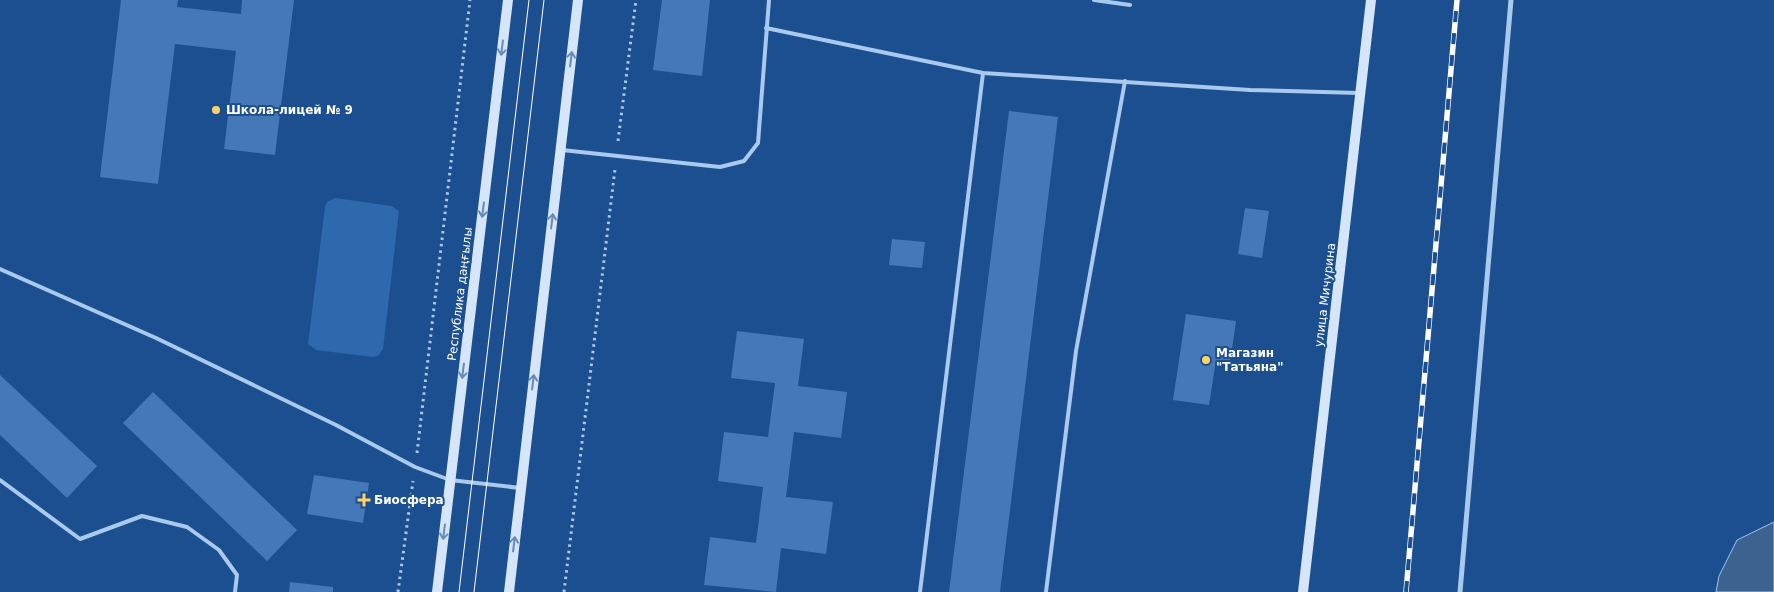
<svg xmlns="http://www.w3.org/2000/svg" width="1774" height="592" viewBox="0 0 1774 592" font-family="'DejaVu Sans',sans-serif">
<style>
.green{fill:#2e69ad}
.water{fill:#3c6290;stroke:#9cc4f0}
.building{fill:#4478b7}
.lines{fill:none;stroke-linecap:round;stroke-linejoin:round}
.path{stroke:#a9c9ee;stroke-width:3;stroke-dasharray:2.5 4;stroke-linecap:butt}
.lane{stroke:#a9c9ee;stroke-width:4}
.street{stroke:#a9c9ee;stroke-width:5}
.secondary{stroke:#d6e6fa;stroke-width:10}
.tram{stroke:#fff;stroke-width:1}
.rail-casing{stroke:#fff;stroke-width:5.5}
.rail{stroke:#1b4f8f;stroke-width:4;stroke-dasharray:11;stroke-linecap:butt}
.oneway{stroke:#668bba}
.poi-dot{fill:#ffd166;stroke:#1b4f8f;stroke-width:2}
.labels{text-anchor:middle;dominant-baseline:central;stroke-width:4;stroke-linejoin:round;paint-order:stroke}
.poi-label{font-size:12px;font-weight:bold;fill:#fff;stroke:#1b4f8f;text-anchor:start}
.street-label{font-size:12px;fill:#fff;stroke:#1b4f8f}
</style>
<rect width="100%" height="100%" fill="#1b4f8f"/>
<!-- green -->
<path class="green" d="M335 198 392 206 399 211 383 349 378 356 373 357 316 350 308 344 325 207 327 202Z"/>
<!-- water -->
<path class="water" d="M1774 522V592H1716L1719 576 1737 540Z"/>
<!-- building -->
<g class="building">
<path d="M121 0H178L177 7 241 14 242 0H294L275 155 224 149 236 51 175 44 158 184 100 177Z"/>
<path d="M662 0H710L702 76 653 70Z"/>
<path d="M1009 111 1058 117 1000 592H949Z"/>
<path d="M1245 208 1269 211 1262 258 1238 254Z"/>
<path d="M892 239 925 242 922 268 889 265Z"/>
<path d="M1186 314 1236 321 1230 363 1216 361 1209 405 1173 400Z"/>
<path d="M737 331 804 339 798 386 847 392 841 438 794 432 786 497 833 502 826 554 781 548 776 592 704 585 710 537 756 543 763 487 718 481 724 432 768 437 775 383 731 378Z"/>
<path d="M0 375 97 466 67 498 0 435Z"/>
<path d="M153 392 297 530 267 561 123 423Z"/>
<path d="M314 475 369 483 363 523 307 514Z"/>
<path d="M290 582 333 587V592H289Z"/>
</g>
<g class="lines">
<!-- path -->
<g class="path">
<path d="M618 141 636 0"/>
<path d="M417 453 470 0"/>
<path d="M398 592 413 481"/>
<path d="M564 592 615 169"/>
</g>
<!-- lane -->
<g class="lane">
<path d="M1094 0 1130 5"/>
<path d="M766 28 983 73 1250 90 1358 93"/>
<path d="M562 150 720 167 744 161 758 143 769 0"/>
<path d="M0 269 156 338 336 425 415 467 450 480 520 488"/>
<path d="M0 480 80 539 142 516 187 527 219 550 237 575 235 592"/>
<path d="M920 592 983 73"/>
<path d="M1046 592 1076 351 1125 81"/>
</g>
<!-- street -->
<path class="street" d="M1460 592 1511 0"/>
<!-- secondary -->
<g class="secondary">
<path d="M437 592 508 0"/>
<path d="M509 592 578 0"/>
<path d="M1303 592 1371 0"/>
</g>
<!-- tram -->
<g class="tram">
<path d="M459 592 529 0"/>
<path d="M474 592 544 0"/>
</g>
<defs>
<path id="rail" d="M1406 592 1457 0"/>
</defs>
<!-- rail casing -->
<use href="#rail" class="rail-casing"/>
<!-- rail -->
<use href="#rail" class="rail"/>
</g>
<!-- one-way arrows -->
<defs><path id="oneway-shaft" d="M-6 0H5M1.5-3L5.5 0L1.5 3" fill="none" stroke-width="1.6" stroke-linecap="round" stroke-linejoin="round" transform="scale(1.25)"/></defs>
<g class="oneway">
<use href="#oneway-shaft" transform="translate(502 48) rotate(97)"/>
<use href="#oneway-shaft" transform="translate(571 59) rotate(-83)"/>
<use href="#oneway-shaft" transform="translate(483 210) rotate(97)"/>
<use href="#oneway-shaft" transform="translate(552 221) rotate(-83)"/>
<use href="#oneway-shaft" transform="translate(463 371) rotate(97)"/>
<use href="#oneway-shaft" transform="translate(533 382) rotate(-83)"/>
<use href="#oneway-shaft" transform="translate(444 532) rotate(97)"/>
<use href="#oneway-shaft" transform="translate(514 544) rotate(-83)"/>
</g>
<!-- markers -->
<g class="poi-dot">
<circle cx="216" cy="110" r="5"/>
<circle cx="1206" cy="360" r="5"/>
<path d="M361.5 492.5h5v5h5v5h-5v5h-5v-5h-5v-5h5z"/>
</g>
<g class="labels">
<!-- poi labels -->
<g class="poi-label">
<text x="226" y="110">Школа-лицей № 9</text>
<text x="1216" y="353">Магазин<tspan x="1216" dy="14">"Татьяна"</tspan></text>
<text x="374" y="500">Биосфера</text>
</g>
<!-- street labels -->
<g class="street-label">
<text transform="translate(460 294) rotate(-83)">Республика даңғылы</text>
<text transform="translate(1325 295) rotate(-83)">улица Мичурина</text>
</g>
</g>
</svg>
